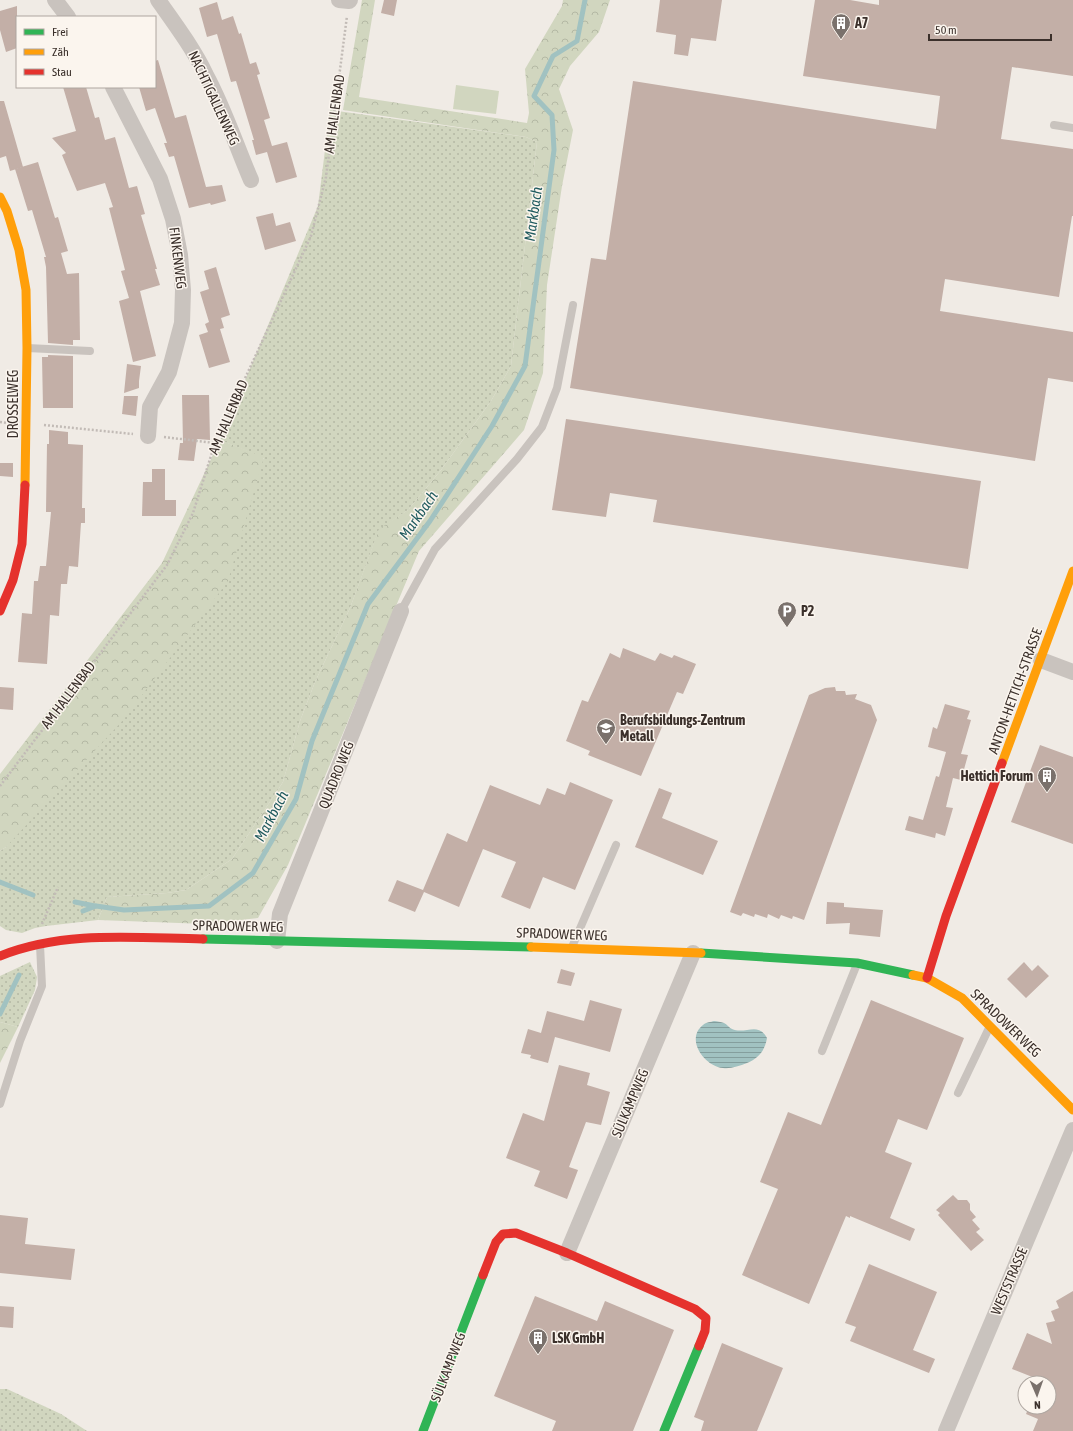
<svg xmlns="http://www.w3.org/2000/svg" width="1073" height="1431" viewBox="0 0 1073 1431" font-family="'Asap Condensed',sans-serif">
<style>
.grass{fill:url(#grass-dots)}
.forest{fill:url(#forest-crowns)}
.park{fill:#d1d6bf}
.water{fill:url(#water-rules)}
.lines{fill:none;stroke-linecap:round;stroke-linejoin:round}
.stream{stroke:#a1c2c1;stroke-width:5}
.building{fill:#c3afa7}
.path{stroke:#c2bbb6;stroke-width:2.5;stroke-dasharray:2 2;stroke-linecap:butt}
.lane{stroke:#c9c3be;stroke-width:8}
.street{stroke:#c9c3be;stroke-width:16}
.fast{stroke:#30b455;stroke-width:9}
.slow{stroke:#ff9f0a;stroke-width:9}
.jam{stroke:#e5322d;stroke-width:9}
.labels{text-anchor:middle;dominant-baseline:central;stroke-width:3;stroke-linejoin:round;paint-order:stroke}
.poi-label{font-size:14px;font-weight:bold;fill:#3b302b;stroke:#fbf5ee;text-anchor:start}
.street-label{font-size:14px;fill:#3b302b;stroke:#fbf5ee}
.water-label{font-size:15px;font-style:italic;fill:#1f5a5e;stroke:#fbf5ee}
</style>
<defs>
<pattern id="grass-dots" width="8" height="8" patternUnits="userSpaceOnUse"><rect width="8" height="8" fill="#d1d6bf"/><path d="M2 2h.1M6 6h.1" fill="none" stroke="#b4b8a4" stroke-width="1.8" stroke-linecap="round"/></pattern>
<pattern id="forest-crowns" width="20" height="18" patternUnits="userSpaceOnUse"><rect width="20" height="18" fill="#d1d6bf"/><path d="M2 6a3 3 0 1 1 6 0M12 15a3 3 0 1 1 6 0" fill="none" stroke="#b4b8a4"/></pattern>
<pattern id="water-rules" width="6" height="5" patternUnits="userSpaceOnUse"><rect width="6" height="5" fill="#a1c2c1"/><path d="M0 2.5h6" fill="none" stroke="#849e9d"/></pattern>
</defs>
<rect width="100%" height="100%" fill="#f0ebe5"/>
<!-- grass -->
<g class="grass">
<path d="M330 110 526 137 537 142 511 366 491 401 441 470 408 510 379 530 350 608 315 682 300 721 283 782 232 859 186 890 167 893 107 897 98 920 46 926 35 928 22 933 6 930 0 926V851L6 847 264 458 220 440 318 206Z"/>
<path d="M30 962 37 977 35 990 18 1027 0 1022V976Z"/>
<path d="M0 1389H7L61 1414 87 1431H0Z"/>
</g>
<!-- forest -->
<g class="forest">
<path d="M362 0H375L359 97 527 123 529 113 525 69 562 6 563 0H610L599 32 570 66 559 89 573 130 562 186 547 285 543 373 524 430 419 551 288 865 258 918 206 924 98 920 107 897 167 893 186 890 232 859 283 782 300 721 315 682 350 608 379 529 408 510 441 470 491 401 511 366 537 142 526 137 343 110Z"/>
<path d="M220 440 264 457 228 581 124 719 6 847 0 851V774L162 563Z"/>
<path d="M0 1022 18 1027 0 1063Z"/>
</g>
<!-- park -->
<path class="park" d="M456 85 499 91 496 114 453 109Z"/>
<!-- water -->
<path class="water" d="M714 1021C717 1021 721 1022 724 1023 727 1024 729 1028 732 1029 745 1035 758 1021 767 1038 765 1050 759 1058 747 1063 739 1066 731 1069 723 1068 704 1066 685 1039 703 1025 706 1022 711 1022 714 1021Z"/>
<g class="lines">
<!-- stream -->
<g class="stream">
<path d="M0 882 33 895"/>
<path d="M75 902 95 906"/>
<path d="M83 911 96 906 124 910 209 906 253 873 296 799 312 741 368 604 430 521 492 426 525 366 554 150 552 115 534 96 553 56 577 41 585 0"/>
<path d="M0 1014 19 975"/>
</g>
</g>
<!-- building -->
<g class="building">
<path d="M384 0H397L394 16 381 13Z"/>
<path d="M660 0H722L716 41 691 38 688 56 674 54 676 35 656 32Z"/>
<path d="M815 0H850L879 5V0H1073V76L1012 67 1001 139 1073 149V216H1072L1059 297 945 279 940 311 1073 332V382L1048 378 1035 461 570 388 591 258 606 260 633 81 936 129 940 96 803 76Z"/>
<path d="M217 2 222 20 233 16 239 34 241 33 250 64 256 62 260 74 257 75 270 118 264 120 272 146 287 142 297 177 276 183 267 152 256 155 252 140H254L236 81 231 82 217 34 207 37 199 8Z"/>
<path d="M17 6V48L6 52 0 30V11Z"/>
<path d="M158 60 175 118 186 115 206 187 222 185 226 201 211 205 210 203 189 208 174 156 169 157 164 143H167L155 108 146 111 139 87H155V61Z"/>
<path d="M63 87H86L95 118 99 117 105 140 115 137 129 188 137 186 145 214 141 215 157 269H155L160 285 140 291 156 356 133 362 119 301 129 298 121 271 125 270 109 208 113 207 105 183 77 191 62 155 66 153 52 138 76 131Z"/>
<path d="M0 101H4L23 167 10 171 6 156 0 158Z"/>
<path d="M38 162 55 218 58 217 68 251 61 253 67 274 79 273 80 340H73V345L48 343 46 267 44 257H46L32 210 28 211 15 169Z"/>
<path d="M273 213 276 226 290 222 296 241 265 250 256 217Z"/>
<path d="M216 267 230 315 221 318 224 328 220 329 230 362 209 368 199 335 208 332 205 324 209 322 200 292 209 289 204 271Z"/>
<path d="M48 355 73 356V408H43L42 357H48Z"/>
<path d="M127 364 141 366 139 381V388L124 393Z"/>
<path d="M182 395H209L210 440 197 439 194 461 178 460 180 443H183Z"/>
<path d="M124 396H138L136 416 122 414Z"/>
<path d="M566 419 981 481 968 569 653 522 657 500 610 493 606 517 552 510Z"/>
<path d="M49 430 68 432V444L83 445 82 508H85V523H81L78 567 69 566 67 584H61L59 616 50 615 47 664 18 662 22 613 32 614 34 581H38L40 566H46L51 512H46L47 444H49Z"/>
<path d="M0 463H13V477L0 476Z"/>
<path d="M152 469H165V500H176V516H142L143 482H152Z"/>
<path d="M623 648 655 661 660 653 672 658 674 655 696 664 683 694 677 692 641 776 588 755 590 751 566 741 582 700 588 702 610 653 620 658Z"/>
<path d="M0 687 14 688 13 710 0 709Z"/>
<path d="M835 687 836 691H845L846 695 857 694 855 699 871 705 877 720 804 920 793 916 792 919 781 915 779 919 768 914 767 918 755 914 754 917 743 913 741 916 730 912 809 695 825 688Z"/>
<path d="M945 704 970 711 967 719 971 720 961 754 968 755 961 780 953 778 946 807 953 808 945 836 936 833 935 838 905 830 909 816 923 820 936 776 939 777 946 752 928 747 933 727 937 729Z"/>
<path d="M1040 745 1073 757V844L1011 822Z"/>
<path d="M570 782 613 800 575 890 543 877 530 909 501 897 516 862 483 849 459 907 424 892 415 912 388 901 397 880 423 890 447 833 467 842 490 785 540 805 547 788 565 795Z"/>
<path d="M659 788 672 793 662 818 718 841 703 875 635 847Z"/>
<path d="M827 902 844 903V907L883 910 880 937 849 934 850 923 826 924Z"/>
<path d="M1024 962 1032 971 1038 965 1049 976 1026 998 1007 979Z"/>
<path d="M561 969 575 973 571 986 557 983Z"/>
<path d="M590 1000 622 1009 610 1052 555 1037 548 1063 530 1058 531 1055 521 1053 528 1029 541 1033 547 1011 584 1021Z"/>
<path d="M871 1000 964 1038 927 1130 898 1119 885 1152 912 1163 890 1218 915 1229 910 1241 850 1216V1218L846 1216 809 1304 742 1275 778 1189 760 1182 788 1112 821 1125Z"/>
<path d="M559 1065 590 1073 587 1085 610 1092 601 1125 586 1122 569 1167 578 1170 567 1199 534 1186 540 1171 506 1158 523 1113 544 1121Z"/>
<path d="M953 1195 958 1200H967L970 1204V1210L976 1217 972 1220 980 1229 976 1232 984 1240 971 1251 938 1215 940 1213 936 1210Z"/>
<path d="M0 1215 28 1218 25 1244 75 1249 71 1280 0 1273Z"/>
<path d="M869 1264 937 1292 913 1350 935 1359 929 1373 850 1341 856 1327 845 1323Z"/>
<path d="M1073 1291V1431H1033L1038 1419 1026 1414 1029 1407H1049V1383H1039L1040 1380 1012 1369 1027 1333 1052 1344 1046 1323 1055 1321 1051 1311 1059 1308 1056 1301Z"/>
<path d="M535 1296 597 1321 605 1301 674 1330 633 1431H552L556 1421 494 1396Z"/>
<path d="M0 1306 14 1307 13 1328 0 1327Z"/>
<path d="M722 1343 783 1368 757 1431H701L704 1421 694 1417Z"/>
</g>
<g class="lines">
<!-- path -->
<g class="path">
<path d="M0 422 7 423"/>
<path d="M44 425 133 434"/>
<path d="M164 437 215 443"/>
<path d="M0 786 167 565 193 513 215 443 311 236 326 177 347 16"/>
<path d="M42 924 58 887"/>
<path d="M0 1429 1 1431"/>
</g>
<!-- lane -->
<g class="lane">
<path d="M1054 125 1073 128"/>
<path d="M27 348 90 351"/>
<path d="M401 611 435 549 517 459 542 427 557 388 573 305"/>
<path d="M572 947 616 845"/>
<path d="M822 1051 857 964"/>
<path d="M958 1093 989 1028"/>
<path d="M0 1104 20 1041 42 986 40 945"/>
</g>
<!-- street -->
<g class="street">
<path d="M55 0 68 17"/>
<path d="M158 0C175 24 193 48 206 75 224 108 236 145 251 180"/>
<path d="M339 0 349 1 350 0"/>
<path d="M113 87 160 179 173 219 180 255 183 290 182 323 169 372 150 407 148 436"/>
<path d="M1041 660 1073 672"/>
<path d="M277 941 280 914 401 611"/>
<path d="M567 1253 693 953"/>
<path d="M946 1431 1073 1130"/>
</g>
<!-- fast -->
<g class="fast">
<path d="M203 939 531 947"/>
<path d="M701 953 857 963 913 975"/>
<path d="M423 1431 483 1275"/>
<path d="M664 1431 699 1346"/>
</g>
<!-- slow -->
<g class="slow">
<path d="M0 197 7 211 19 250 26 290 27 348 25 485"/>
<path d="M1002 763 1073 571"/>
<path d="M531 947 701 953"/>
<path d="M913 975 927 978 962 998 1073 1110"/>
</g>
<!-- jam -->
<g class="jam">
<path d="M0 611 13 580 22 544 25 485"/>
<path d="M0 956C65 930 135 938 203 939"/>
<path d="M927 978 946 916 1002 763"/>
<path d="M483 1275 496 1242 503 1234 516 1233 567 1253 695 1309 706 1318 705 1331 699 1346"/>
</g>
</g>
<!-- icons -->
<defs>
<symbol id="building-pin" viewBox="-11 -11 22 30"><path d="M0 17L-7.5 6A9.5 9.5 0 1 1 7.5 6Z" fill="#7a716c" stroke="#fbf5ee"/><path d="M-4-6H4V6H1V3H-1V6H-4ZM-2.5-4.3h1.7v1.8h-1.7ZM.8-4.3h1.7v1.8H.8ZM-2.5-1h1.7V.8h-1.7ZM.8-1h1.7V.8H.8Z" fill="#fff"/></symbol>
<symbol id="parking-pin" viewBox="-11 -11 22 30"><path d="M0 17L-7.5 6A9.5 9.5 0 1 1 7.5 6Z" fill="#7a716c" stroke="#fbf5ee"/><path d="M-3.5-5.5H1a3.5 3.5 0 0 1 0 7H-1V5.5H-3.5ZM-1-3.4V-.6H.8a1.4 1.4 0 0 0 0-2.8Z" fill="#fff"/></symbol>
<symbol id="school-pin" viewBox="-11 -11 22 30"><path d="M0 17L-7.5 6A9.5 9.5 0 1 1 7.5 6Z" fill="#7a716c" stroke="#fbf5ee"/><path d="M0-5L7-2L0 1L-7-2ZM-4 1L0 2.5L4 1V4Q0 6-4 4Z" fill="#fff"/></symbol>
</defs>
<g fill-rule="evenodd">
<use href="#building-pin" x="830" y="12" width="22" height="30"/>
<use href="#parking-pin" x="776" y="600" width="22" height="30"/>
<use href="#school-pin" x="595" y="717" width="22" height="30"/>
<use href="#building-pin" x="1036" y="765" width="22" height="30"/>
<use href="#building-pin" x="527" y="1327" width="22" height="30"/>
</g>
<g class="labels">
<!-- poi labels -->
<g class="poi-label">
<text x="855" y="23">A7</text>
<text x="801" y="611">P2</text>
<text x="620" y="720">Berufsbildungs-Zentrum<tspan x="620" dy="16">Metall</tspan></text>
<text x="1033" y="776" text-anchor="end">Hettich Forum</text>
<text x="552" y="1338">LSK GmbH</text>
</g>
<!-- street labels -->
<g class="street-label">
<text transform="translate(214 98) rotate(65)">NACHTIGALLENWEG</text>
<text transform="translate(334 114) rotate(-82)">AM HALLENBAD</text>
<text transform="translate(178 258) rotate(83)">FINKENWEG</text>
<text transform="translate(13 404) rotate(-90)">DROSSELWEG</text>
<text transform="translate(228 417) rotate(-67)">AM HALLENBAD</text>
<text transform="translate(1015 691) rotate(-70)">ANTON-HETTICH-STRASSE</text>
<text transform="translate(68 695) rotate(-53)">AM HALLENBAD</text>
<text transform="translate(336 775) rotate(-68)">QUADRO WEG</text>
<text transform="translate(238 926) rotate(1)">SPRADOWER WEG</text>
<text transform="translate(562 934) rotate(2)">SPRADOWER WEG</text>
<text transform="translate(1006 1023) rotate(44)">SPRADOWER WEG</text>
<text transform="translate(630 1103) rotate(-67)">SÜLKAMPWEG</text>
<text transform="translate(1009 1281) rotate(-67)">WESTSTRASSE</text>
<text transform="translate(448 1367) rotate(-69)">SÜLKAMPWEG</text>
</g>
<!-- water labels -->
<g class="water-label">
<text transform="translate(533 214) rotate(-82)">Markbach</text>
<text transform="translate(418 515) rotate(-55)">Markbach</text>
<text transform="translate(271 816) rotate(-62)">Markbach</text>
</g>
</g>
<!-- legend -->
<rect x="16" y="16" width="140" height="72" fill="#fbf5ee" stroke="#aea6a0"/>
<rect x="24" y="29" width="20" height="6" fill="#30b455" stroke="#aea6a0"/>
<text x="52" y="36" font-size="12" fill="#3b302b">Frei</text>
<rect x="24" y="49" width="20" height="6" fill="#ff9f0a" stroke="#aea6a0"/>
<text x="52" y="56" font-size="12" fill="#3b302b">Zäh</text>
<rect x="24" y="69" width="20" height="6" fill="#e5322d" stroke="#aea6a0"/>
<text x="52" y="76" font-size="12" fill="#3b302b">Stau</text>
<!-- north arrow -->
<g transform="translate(1037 1395) rotate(178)"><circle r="19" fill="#fbf5ee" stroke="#aea6a0"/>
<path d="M0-3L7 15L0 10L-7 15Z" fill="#7a716c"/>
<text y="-6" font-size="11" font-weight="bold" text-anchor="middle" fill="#3b302b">N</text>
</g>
<!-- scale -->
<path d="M929 34v6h122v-6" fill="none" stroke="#3b302b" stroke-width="2"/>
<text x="935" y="34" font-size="12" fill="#3b302b" stroke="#fbf5ee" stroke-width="3" paint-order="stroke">50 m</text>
</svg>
